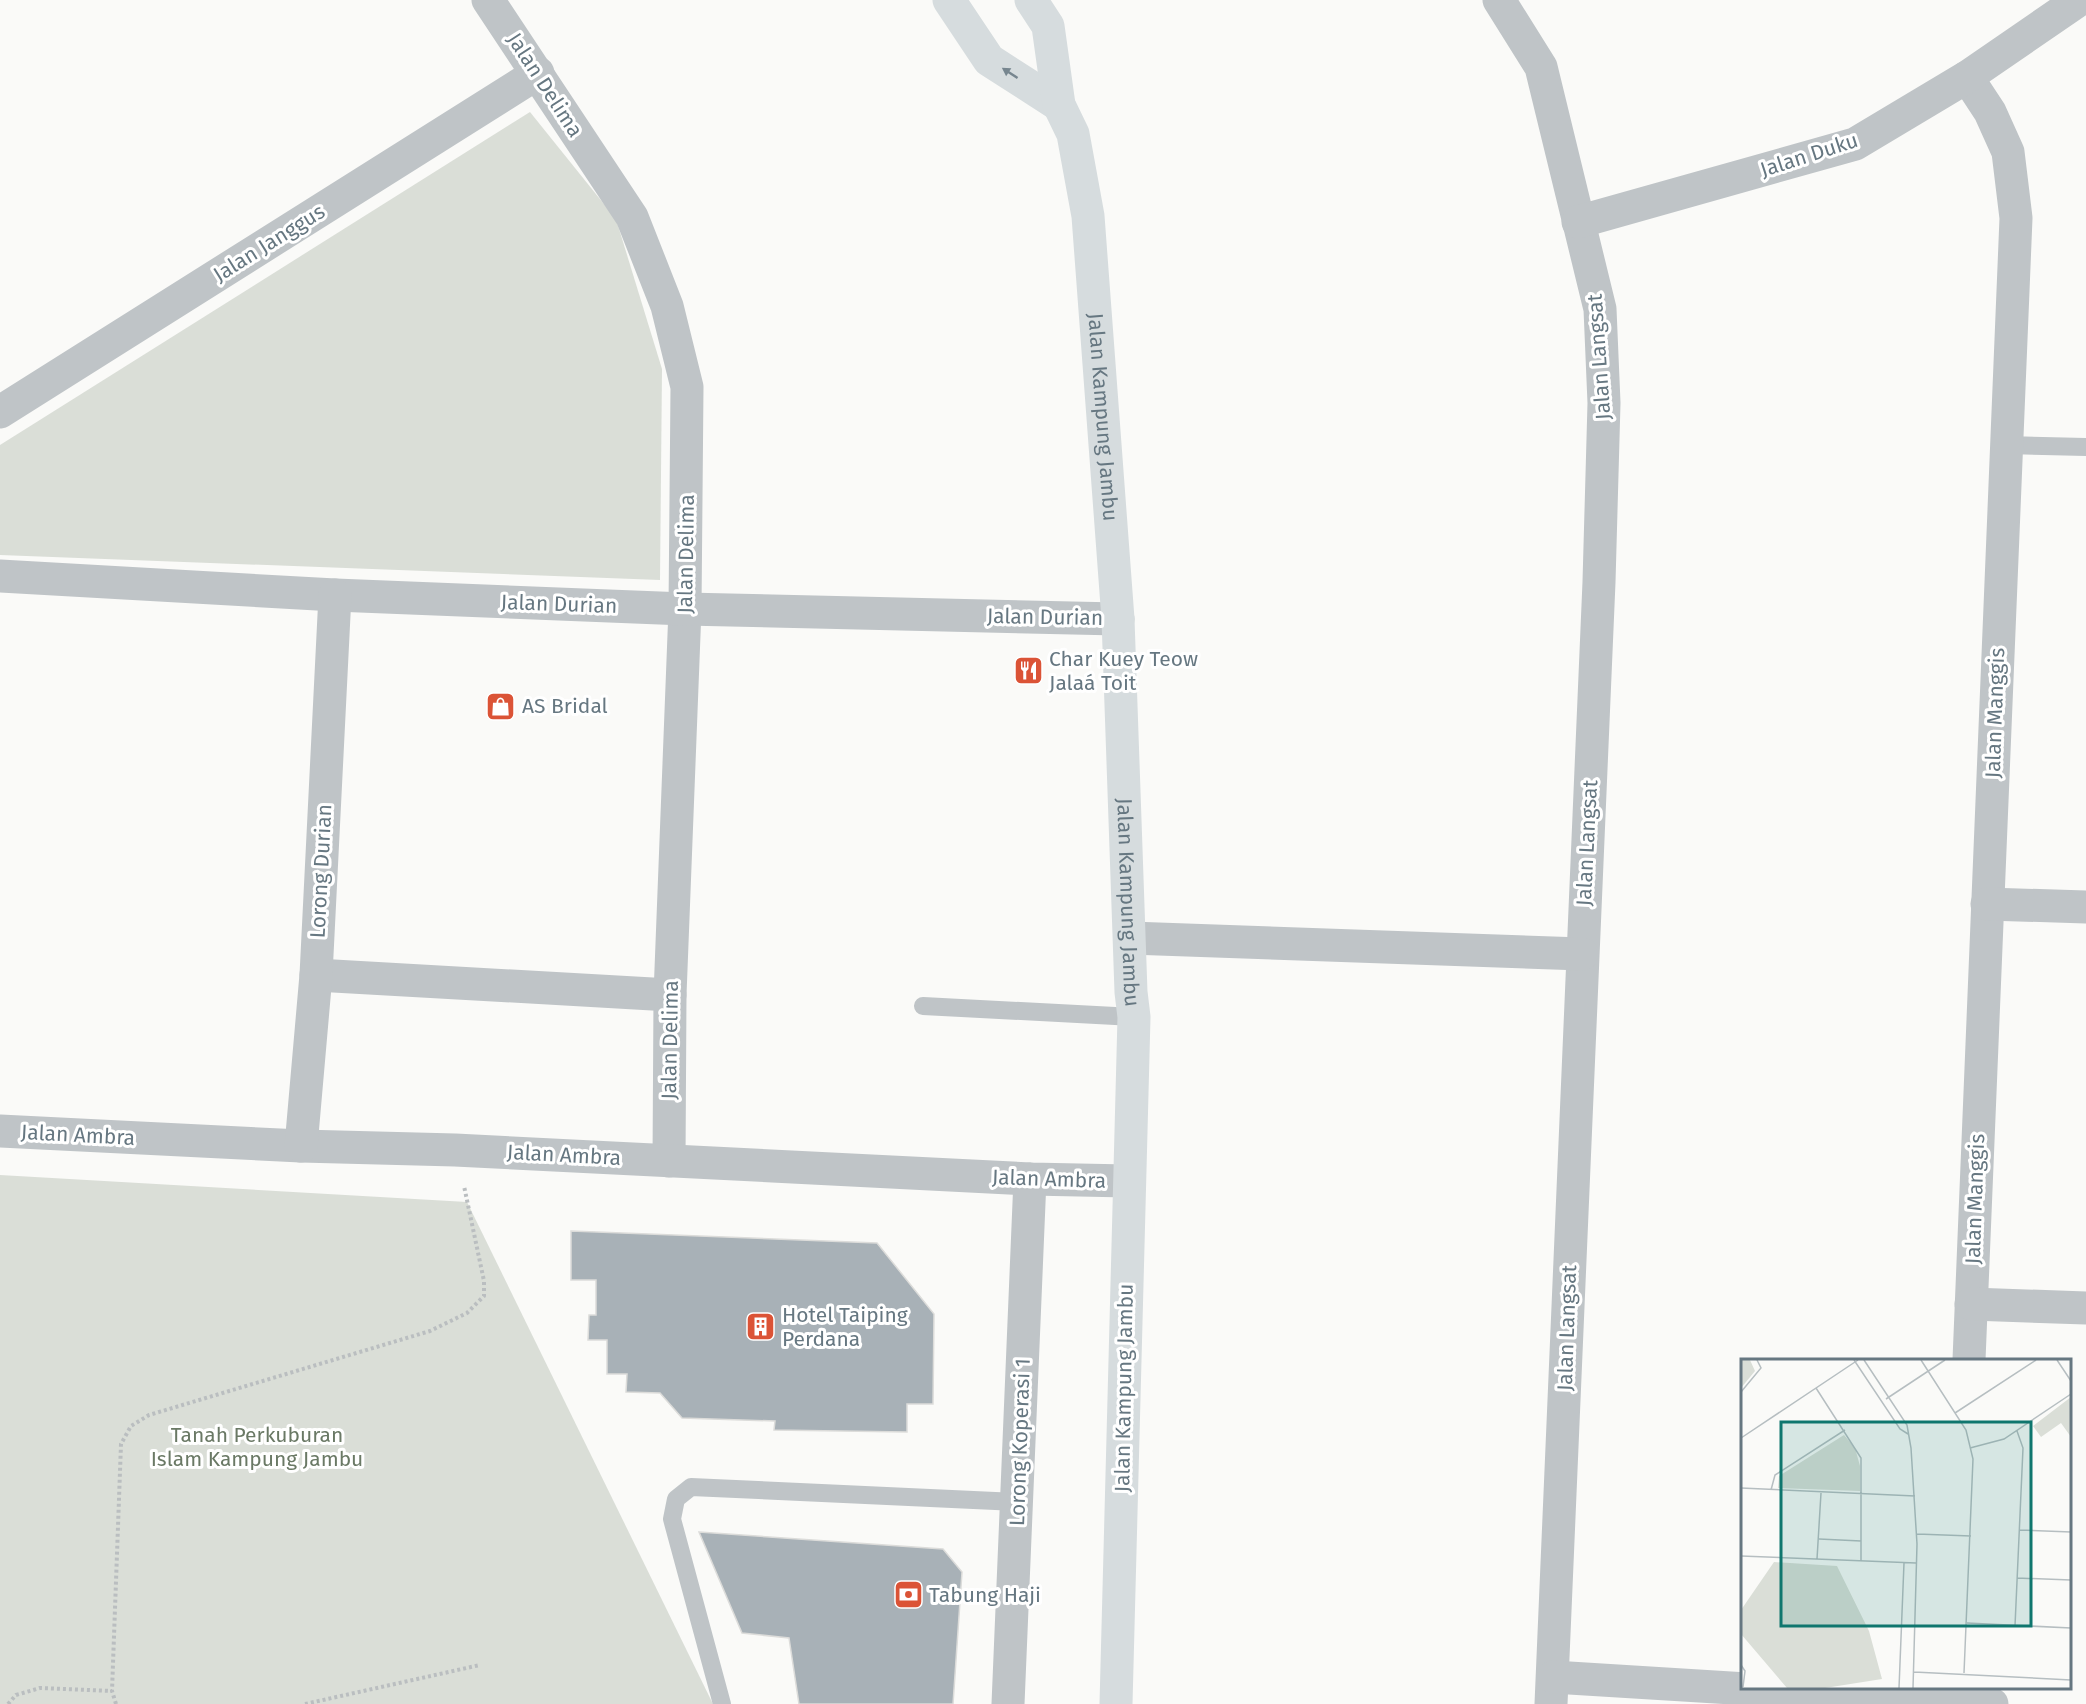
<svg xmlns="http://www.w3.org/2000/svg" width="2086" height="1704" viewBox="0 0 2086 1704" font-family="'Fira Sans',sans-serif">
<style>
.green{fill:#daded7}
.building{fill:#a8b1b7;stroke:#dcdcda;stroke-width:1.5}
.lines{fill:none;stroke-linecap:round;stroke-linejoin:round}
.path{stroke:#babec0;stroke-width:4;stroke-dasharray:3 3;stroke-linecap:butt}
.service{stroke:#bfc4c7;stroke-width:18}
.minor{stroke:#bfc4c7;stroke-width:33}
.secondary{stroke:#d6dcde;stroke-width:33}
.oneway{fill:#77868f}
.labels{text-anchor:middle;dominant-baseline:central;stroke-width:6;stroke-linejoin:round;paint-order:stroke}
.street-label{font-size:21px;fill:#667781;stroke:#fff}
.poi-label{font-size:21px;fill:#667781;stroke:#fff;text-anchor:start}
.park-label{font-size:21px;fill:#6a7965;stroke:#fff}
.inset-road{fill:none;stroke:#b6bec1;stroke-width:1.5}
.view{fill:#0f766e;fill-opacity:0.15;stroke:#0f766e;stroke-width:3}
.inset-edge{fill:none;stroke:#667781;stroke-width:3}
</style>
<rect width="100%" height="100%" fill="#fafaf8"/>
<!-- green -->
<g class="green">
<path d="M530 112 616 219 662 369 660 580 0 555V445Z"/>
<path d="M0 1175 467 1202 713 1704H0Z"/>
</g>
<!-- building -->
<g class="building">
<path d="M571 1231 877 1243 934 1314 933 1404H907V1432L774 1430 775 1421 682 1418 660 1393 626 1392 627 1374H607V1340H588L589 1315H596V1280H571Z"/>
<path d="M699 1532 943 1549 962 1572 953 1704H799L789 1638 742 1633Z"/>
</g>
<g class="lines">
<!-- path -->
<g class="path">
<path d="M8 1704 16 1695 40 1688 112 1691"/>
<path d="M116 1704 112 1691 121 1444 131 1426 149 1415 430 1331 467 1313 484 1296V1281L464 1186"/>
<path d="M305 1704 480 1665"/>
</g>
<!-- service -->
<g class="service">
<path d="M2006 445 2086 447"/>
<path d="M923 1006 1134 1017"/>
<path d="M722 1704 672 1519 676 1499 691 1487 1017 1502"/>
</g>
<!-- minor -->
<g class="minor">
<path d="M488 0 632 217 667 306 687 387 685 609 670 995 669 1161"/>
<path d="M1499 0 1541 67 1600 309 1604 403 1599 582 1551 1704"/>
<path d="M1967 77 1990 112 2008 152 2016 218 1969 1360"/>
<path d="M1578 222 1855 144 1967 77 2079 0"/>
<path d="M0 412 538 73"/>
<path d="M0 576 335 595 685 609 1118 619"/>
<path d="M1987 904 2086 907"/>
<path d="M1130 938 1582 954"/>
<path d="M316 975 670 995"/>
<path d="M0 1131 301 1146 455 1150 1030 1179 1128 1181"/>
<path d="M301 1146 316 975 335 595"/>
<path d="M1971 1304 2086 1308"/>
<path d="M1553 1677 1992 1704"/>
<path d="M1008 1704 1030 1179"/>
</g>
<!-- secondary -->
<g class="secondary">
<path d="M949 0 989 60 1059 105"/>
<path id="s1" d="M1031 0 1048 26 1059 105 1073 134 1088 216 1118 619 1131 992 1134 1017 1116 1704"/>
</g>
</g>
<!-- one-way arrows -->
<defs><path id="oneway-solid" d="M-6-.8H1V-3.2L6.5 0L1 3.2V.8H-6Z" transform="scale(1.5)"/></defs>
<use class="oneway" href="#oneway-solid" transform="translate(1010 73) rotate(-147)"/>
<!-- icons -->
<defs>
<symbol id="restaurant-square" viewBox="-11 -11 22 22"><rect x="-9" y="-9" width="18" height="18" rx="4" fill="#db5336" stroke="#fff"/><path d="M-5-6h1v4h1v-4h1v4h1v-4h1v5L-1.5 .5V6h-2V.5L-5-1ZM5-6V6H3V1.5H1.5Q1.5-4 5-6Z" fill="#fff"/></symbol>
<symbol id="shop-square" viewBox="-11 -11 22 22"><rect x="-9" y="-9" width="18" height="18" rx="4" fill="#db5336" stroke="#fff"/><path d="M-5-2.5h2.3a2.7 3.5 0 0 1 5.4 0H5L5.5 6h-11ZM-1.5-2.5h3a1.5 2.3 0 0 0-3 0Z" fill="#fff"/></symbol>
<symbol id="building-square" viewBox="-11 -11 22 22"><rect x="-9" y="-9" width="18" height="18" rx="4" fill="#db5336" stroke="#fff"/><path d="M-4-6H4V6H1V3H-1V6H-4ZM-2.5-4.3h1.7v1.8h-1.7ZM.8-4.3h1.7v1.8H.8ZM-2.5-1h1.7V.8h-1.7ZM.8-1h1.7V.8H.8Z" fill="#fff"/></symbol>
<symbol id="bank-square" viewBox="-11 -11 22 22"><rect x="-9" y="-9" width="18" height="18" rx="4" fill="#db5336" stroke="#fff"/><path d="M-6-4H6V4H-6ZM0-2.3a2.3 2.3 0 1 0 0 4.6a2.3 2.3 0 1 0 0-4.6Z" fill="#fff"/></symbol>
</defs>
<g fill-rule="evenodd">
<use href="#restaurant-square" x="1012" y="654" width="33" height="33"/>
<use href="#shop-square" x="484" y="690" width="33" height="33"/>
<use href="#building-square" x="744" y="1310" width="33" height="33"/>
<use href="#bank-square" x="892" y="1578" width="33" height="33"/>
</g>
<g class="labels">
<!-- street labels -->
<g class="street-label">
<text transform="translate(545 85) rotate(57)">Jalan Delima</text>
<text transform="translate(1809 155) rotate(-18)">Jalan Duku</text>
<text transform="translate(269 243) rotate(-32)">Jalan Janggus</text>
<text transform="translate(1599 357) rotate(-94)">Jalan Langsat</text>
<text stroke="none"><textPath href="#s1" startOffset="428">Jalan Kampung Jambu</textPath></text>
<text transform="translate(686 554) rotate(-89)">Jalan Delima</text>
<text transform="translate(559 604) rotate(2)">Jalan Durian</text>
<text transform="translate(1045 617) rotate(1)">Jalan Durian</text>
<text transform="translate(1995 713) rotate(-88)">Jalan Manggis</text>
<text transform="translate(1587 843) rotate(-87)">Jalan Langsat</text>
<text transform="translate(321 871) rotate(-87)">Lorong Durian</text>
<text stroke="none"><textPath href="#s1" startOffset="914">Jalan Kampung Jambu</textPath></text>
<text transform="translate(670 1040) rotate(-89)">Jalan Delima</text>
<text transform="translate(78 1135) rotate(3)">Jalan Ambra</text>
<text transform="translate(564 1155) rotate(3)">Jalan Ambra</text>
<text transform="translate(1049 1179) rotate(2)">Jalan Ambra</text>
<text transform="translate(1975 1199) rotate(-88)">Jalan Manggis</text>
<text transform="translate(1567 1328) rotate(-88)">Jalan Langsat</text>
<text transform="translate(1124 1388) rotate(-89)">Jalan Kampung Jambu</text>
<text transform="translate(1020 1442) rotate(-88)">Lorong Koperasi 1</text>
</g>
<!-- poi labels -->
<g class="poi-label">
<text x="1049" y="659">Char Kuey Teow<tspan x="1049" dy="24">Jalaá Toit</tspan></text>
<text x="522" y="706">AS Bridal</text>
<text x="782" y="1315">Hotel Taiping<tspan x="782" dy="24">Perdana</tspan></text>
<text x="929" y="1595">Tabung Haji</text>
</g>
<!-- park labels -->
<g class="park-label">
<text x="257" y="1435">Tanah Perkuburan<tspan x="257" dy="24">Islam Kampung Jambu</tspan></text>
</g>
</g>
<!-- overview -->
<g transform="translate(1741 1359)">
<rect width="330" height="330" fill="#fafaf8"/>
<path d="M0 1H9L14 12 0 29ZM330 38V78L320 64 300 78 292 67ZM103 76 114 89 119 107V132L37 129 38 117ZM33 203 96 207 128 272 141 320 84 329H46L0 275V251Z" fill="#daded7"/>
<path class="inset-road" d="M113 1 159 70 167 75M123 1 166 66 170 89 176 185 172 329M180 1 225 71 232 100 223 314M316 1 330 22M75 29 120 99V202M0 33 20 9 16 1M145 40 204 1M214 54 295 1M0 79 117 1M229 89 263 80 330 35M0 129 174 137M30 131 34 116 104 71M278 171 330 173M176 175 230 177M78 180 120 182M0 197 175 204M76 200 80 134M276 219 330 221M226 264 330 269M274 267 282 89 276 72M0 306 4 312 2 328M173 313 330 321M158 329 163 204"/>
<path class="view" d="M40 63H290V267H40Z"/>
<rect width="330" height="330" class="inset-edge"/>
</g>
</svg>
